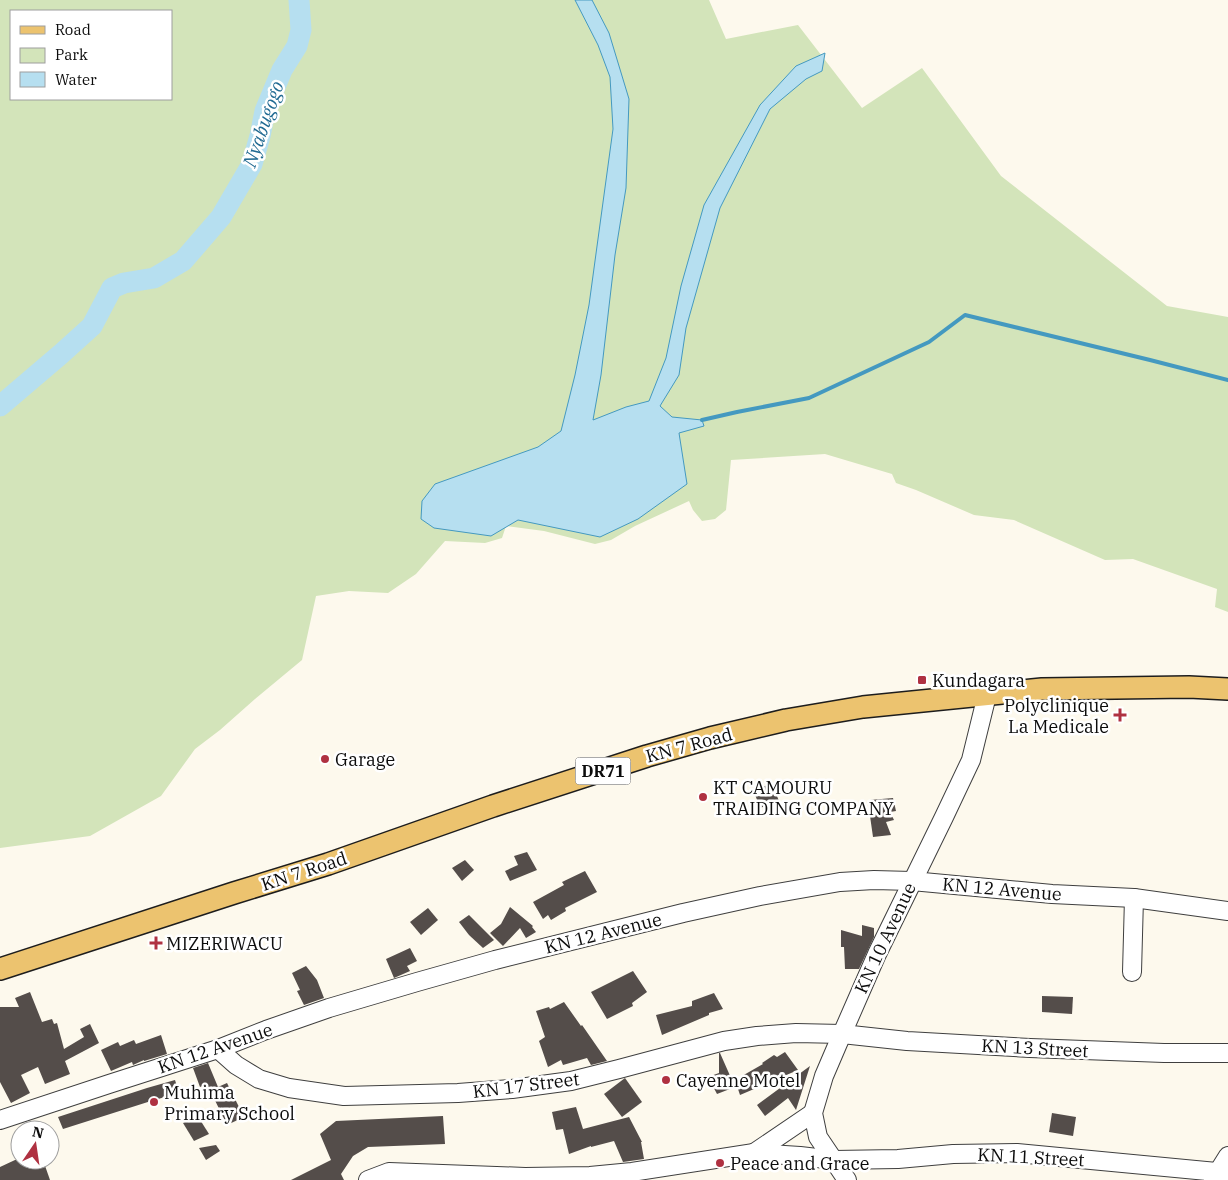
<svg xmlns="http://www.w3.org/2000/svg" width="1228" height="1180" viewBox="0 0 1228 1180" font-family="'IBM Plex Serif',serif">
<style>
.green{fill:#d3e4ba;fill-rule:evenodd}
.water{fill:#b6dff0;stroke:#4499c0}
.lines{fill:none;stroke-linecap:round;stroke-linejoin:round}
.stream{stroke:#4499c0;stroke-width:4}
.river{stroke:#b6dff0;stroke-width:21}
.building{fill:#544d4a}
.minor-casing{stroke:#3f3f3f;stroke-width:20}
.major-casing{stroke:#1d1d1d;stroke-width:24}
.minor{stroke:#fff;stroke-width:18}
.major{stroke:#ecc36f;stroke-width:21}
.poi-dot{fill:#af3141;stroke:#fff;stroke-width:2}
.labels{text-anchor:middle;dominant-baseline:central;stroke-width:5;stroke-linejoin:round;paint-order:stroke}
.shield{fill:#fff;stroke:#555;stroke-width:1}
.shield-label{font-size:16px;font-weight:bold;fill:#0c0c0c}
.poi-label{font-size:18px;fill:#0c0c0c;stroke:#fff;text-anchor:start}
.street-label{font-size:18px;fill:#0c0c0c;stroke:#fff}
.water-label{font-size:19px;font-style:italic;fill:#216a92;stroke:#fff}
</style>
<rect width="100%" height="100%" fill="#fdf9ed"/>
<!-- green -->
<path class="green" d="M0 0H709L726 39 798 25 862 108 922 68 1001 176 1167 306 1228 317V612L1215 607 1217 589 1133 559 1105 560 1014 520 974 515 916 490 896 483 892 474 825 454 731 460 726 510 715 519 702 521 693 510 689 501 635 526 611 540 595 544 544 531 506 526 502 538 485 543 445 541 416 574 388 593 349 591 316 596 302 660 255 699 220 730 195 749 161 796 90 836 0 848ZM11 11H171V99H11Z"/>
<!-- water -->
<path class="water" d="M575 0H592L609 33 629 99 626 188 615 255 601 375 593 420 626 407 649 401 666 358 681 286 704 205 760 105 796 66 825 53 822 71 806 79 770 109 720 208 686 328 679 375 660 406 672 417 702 420 704 426 679 433 687 484 638 519 600 537 518 520 491 536 434 528 421 519 422 501 435 484 538 447 561 431 575 375 589 305 613 129 610 77 598 45Z"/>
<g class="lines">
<!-- stream -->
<path class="stream" d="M702 420 737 412 809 398 929 342 965 315 1150 360 1228 380"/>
<!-- river -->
<path class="river" d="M0 406 61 354 92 326 112 288 124 283 154 278 183 261 221 217 252 164 260 136 265 111 282 70 297 46 301 30 299 0"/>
</g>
<!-- building -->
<g class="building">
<path d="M772 784 779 801 760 808 753 789Z"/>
<path d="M893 798 896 811 890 812 894 820 886 822 891 835 873 837 870 816H873L870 800Z"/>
<path d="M527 852 537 870 510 881 505 871 518 865 514 856Z"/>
<path d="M465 860 474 870 462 881 452 868Z"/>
<path d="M585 871 597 892 565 908 566 911 551 920 548 915 543 919 533 902 564 885 562 882Z"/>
<path d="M510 907 533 926 532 927 536 932 526 938 520 928 503 946 490 933 501 924Z"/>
<path d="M428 908 438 920 421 935 410 922Z"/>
<path d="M469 915 494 940 483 948 469 935 459 922Z"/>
<path d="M862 925 874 928V937L859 969H845L844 947H841V930L862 936Z"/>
<path d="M410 948 417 961 407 966 410 971 394 978 386 959Z"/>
<path d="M306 966 317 980 324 998 304 1005 297 991 300 990 292 973Z"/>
<path d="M633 971 647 992 632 1003 633 1006 607 1019 591 992Z"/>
<path d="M30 992 42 1022 52 1019 54 1024 57 1023 64 1049 84 1037 80 1029 90 1024 99 1043 65 1061 70 1074 45 1084 38 1067 21 1075 30 1093 11 1103 0 1082V1007H19L15 998Z"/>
<path d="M714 993 723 1009 709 1013V1015L662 1035 656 1015 692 1006V1001Z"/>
<path d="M1042 996 1073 997 1072 1014 1042 1012Z"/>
<path d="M564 1002 581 1026 582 1025 607 1061 591 1065 587 1058 563 1065 561 1060 548 1067 539 1041 545 1037 536 1011 549 1007 550 1009Z"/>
<path d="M161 1035 167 1054 144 1061V1060L133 1065 132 1062 111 1071 101 1050 118 1042 120 1046 134 1040 136 1044Z"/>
<path d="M785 1052 798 1070 740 1095 735 1080 763 1064 762 1063 774 1055 777 1057Z"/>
<path d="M719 1053H720L735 1087 717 1094 708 1077 719 1073Z"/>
<path d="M208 1063 218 1087 227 1083 244 1117 227 1125 207 1084 200 1087 193 1068Z"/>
<path d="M810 1066 796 1110 788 1098 765 1116 757 1105Z"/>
<path d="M625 1078 642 1102 622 1117 604 1094Z"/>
<path d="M175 1080 179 1093 151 1101 63 1129 58 1117 147 1088Z"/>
<path d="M576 1107 583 1129 629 1117 642 1142H641L644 1159 623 1162 614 1141 591 1147V1146L569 1154 563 1129 556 1130 552 1112Z"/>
<path d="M1052 1113 1076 1117 1073 1136 1049 1132Z"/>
<path d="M197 1115 209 1134 194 1141 183 1123Z"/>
<path d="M443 1116 445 1144 368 1147 353 1156 341 1174 344 1180H291L331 1160 320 1134 336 1121Z"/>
<path d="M216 1145 220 1151 206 1160 199 1148Z"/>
<path d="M15 1160H43L50 1180H0V1167Z"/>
</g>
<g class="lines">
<defs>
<g id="minor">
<path d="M1132 972 1134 898"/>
<path d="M218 1049 236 1065 259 1079 289 1088 344 1096 458 1093 512 1089 571 1081 619 1069 724 1041 757 1036 796 1033 842 1034 907 1041 1030 1048 1164 1053H1228"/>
<path d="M0 1120 109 1084 218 1049 266 1030 329 1008 417 982 495 960 683 913 760 896 840 882 874 880 912 881 1052 894 1134 898 1228 911"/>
<path d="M754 1153 813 1113"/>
<path d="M368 1180 389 1172 525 1177 590 1176 632 1172 754 1153 800 1156 834 1160 898 1159 953 1154 1017 1153 1228 1173"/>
<path d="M847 1180 818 1137 813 1113 824 1076 842 1034 877 954 944 817 971 760 987 695"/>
<path d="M1213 1180 1228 1156"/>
</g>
<path id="major" d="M0 969 234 893 328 864 493 806 647 756 710 738 786 720 863 707 1042 689 1189 687 1228 689"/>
</defs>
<!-- minor casing -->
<use href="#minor" class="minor-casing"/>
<!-- major casing -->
<use href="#major" class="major-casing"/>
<!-- minor -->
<use href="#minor" class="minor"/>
<!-- major -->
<use href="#major" class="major"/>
</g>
<!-- markers -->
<g class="poi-dot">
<rect x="917" y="675" width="10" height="10" rx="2.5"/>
<path d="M1117.5 707.5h5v5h5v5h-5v5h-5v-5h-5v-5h5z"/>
<circle cx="325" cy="759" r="5"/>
<circle cx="703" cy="797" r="5"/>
<path d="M153.5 935.5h5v5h5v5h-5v5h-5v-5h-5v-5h5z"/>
<circle cx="666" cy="1080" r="5"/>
<circle cx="154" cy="1102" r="5"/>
<circle cx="720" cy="1163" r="5"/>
</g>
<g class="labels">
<!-- shield labels -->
<rect class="shield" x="575.5" y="757.5" width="55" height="27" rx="4"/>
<g class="shield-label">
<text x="603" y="771">DR71</text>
</g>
<!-- poi labels -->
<g class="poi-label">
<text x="932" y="680">Kundagara</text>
<text x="1109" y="705" text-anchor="end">Polyclinique<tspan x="1109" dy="21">La Medicale</tspan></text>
<text x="335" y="759">Garage</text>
<text x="713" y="787">KT CAMOURU<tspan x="713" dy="21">TRAIDING COMPANY</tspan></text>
<text x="166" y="943">MIZERIWACU</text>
<text x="676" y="1080">Cayenne Motel</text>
<text x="164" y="1092">Muhima<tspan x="164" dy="21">Primary School</tspan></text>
<text x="730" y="1163">Peace and Grace</text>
</g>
<!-- street labels -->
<g class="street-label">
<text transform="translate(689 745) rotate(-15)">KN 7 Road</text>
<text transform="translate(304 871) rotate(-18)">KN 7 Road</text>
<text transform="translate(1002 889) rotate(5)">KN 12 Avenue</text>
<text transform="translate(603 933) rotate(-14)">KN 12 Avenue</text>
<text transform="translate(885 938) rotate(-65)">KN 10 Avenue</text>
<text transform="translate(215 1048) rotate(-19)">KN 12 Avenue</text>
<text transform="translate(1035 1048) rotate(3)">KN 13 Street</text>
<text transform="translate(526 1085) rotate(-7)">KN 17 Street</text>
<text transform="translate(1031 1157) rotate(3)">KN 11 Street</text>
</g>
<!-- water labels -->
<g class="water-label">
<text transform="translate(263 124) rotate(-71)">Nyabugogo</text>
</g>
</g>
<!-- legend -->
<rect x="10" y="10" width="162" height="90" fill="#ffffff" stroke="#9e9e9e"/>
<rect x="20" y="26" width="25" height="8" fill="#ecc36f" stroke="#9e9e9e"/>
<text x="55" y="35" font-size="15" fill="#0c0c0c">Road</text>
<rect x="20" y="48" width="25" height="15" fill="#d3e4ba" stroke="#9e9e9e"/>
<text x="55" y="60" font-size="15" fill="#0c0c0c">Park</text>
<rect x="20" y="72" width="25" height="15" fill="#b6dff0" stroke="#9e9e9e"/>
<text x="55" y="85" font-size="15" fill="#0c0c0c">Water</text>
<!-- north arrow -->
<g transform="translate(35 1145) rotate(13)"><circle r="24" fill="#ffffff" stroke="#9e9e9e"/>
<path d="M0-4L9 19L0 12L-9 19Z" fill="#af3141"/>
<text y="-8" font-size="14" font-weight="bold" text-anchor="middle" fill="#0c0c0c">N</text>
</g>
</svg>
